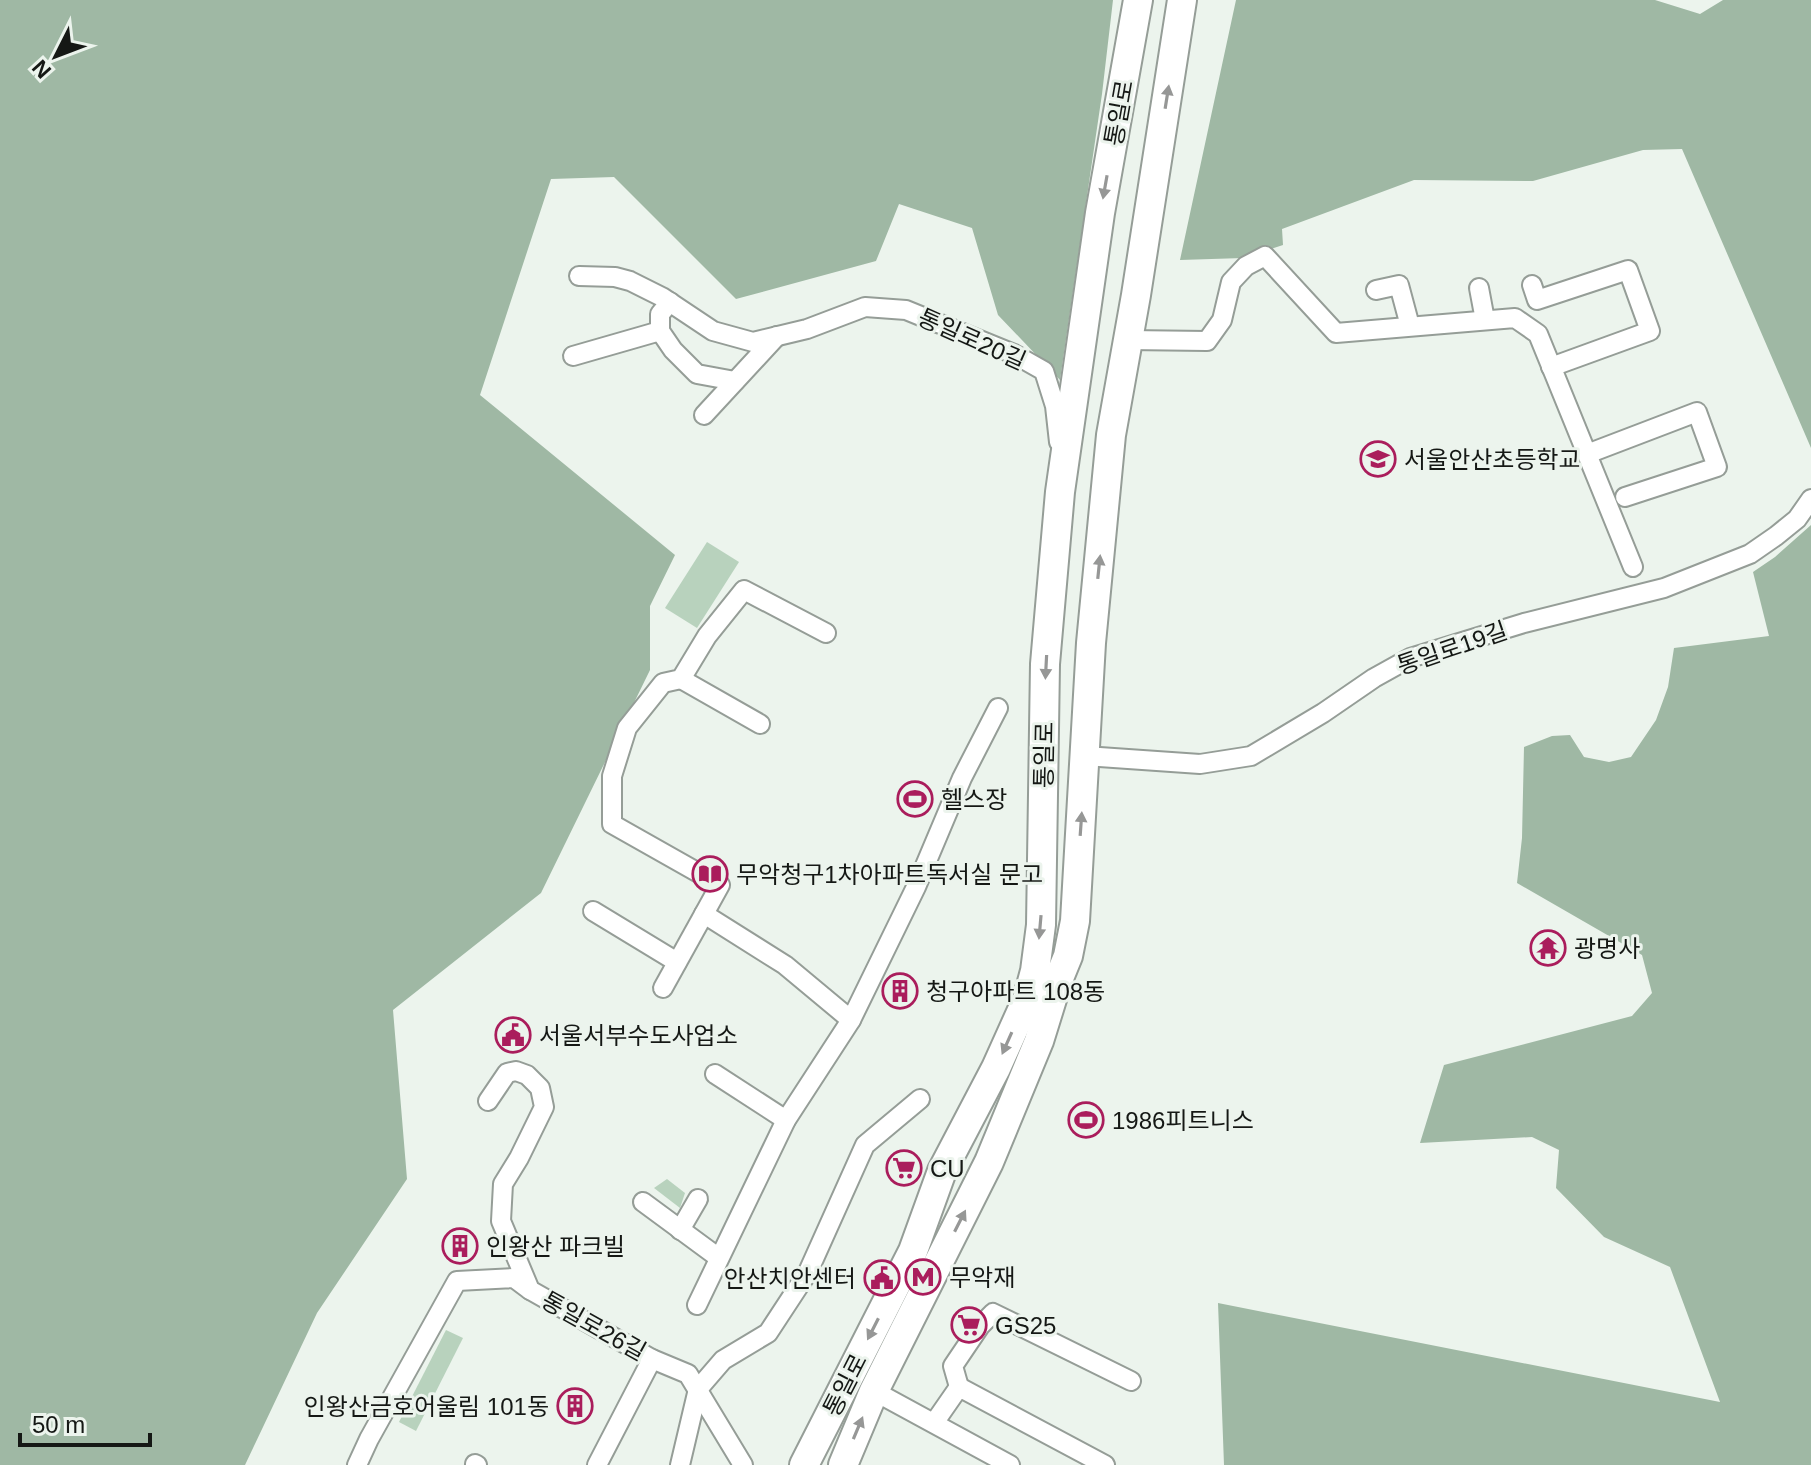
<svg xmlns="http://www.w3.org/2000/svg" width="1811" height="1465" viewBox="0 0 1811 1465" font-family="Arial,'Noto Sans KR',sans-serif">
<style>
.green{fill:#b8d2bd}
.forest{fill:#9fb8a4}
.lines{fill:none;stroke-linecap:round;stroke-linejoin:round}
.minor-casing{stroke:#959d97;stroke-width:22}
.primary-casing{stroke:#959d97;stroke-width:32}
.minor{stroke:#fff;stroke-width:18}
.primary{stroke:#fff;stroke-width:28}
.oneway{fill:#969796}
.labels{text-anchor:middle;dominant-baseline:central;stroke-width:6;stroke-linejoin:round;paint-order:stroke}
.street-label{font-size:24px;fill:#151815;stroke:#ecf4ed}
.poi-label{font-size:24px;fill:#151815;stroke:#ecf4ed;text-anchor:start}
</style>
<rect width="100%" height="100%" fill="#ecf4ed"/>
<!-- green -->
<g class="green">
<path d="M707 542 739 562 697 628 665 608Z"/>
<path d="M667 1179 685 1193 680 1208 654 1188Z"/>
<path d="M446 1330 463 1338 416 1431 399 1422Z"/>
</g>
<!-- forest -->
<g class="forest">
<path d="M0 0H1113L1102 94 1060 380 998 315 972 228 899 204 876 261 736 299 614 177 551 179 480 395 675 555 650 606V670L541 893 393 1010 407 1179 317 1313 245 1465H0Z"/>
<path d="M1236 0H1655L1700 14 1723 0H1811V448L1682 149 1643 150 1533 181 1414 180 1282 229 1283 245 1243 258 1180 260Z"/>
<path d="M1811 525V1465H1224L1218 1303 1720 1402 1670 1267 1604 1237 1556 1188 1559 1150 1532 1137 1420 1143 1444 1065 1632 1016 1652 993 1642 955 1517 883 1522 838 1524 747 1552 736 1570 735 1584 757 1609 762 1631 757 1656 720 1668 687 1674 648 1769 636 1753 572 1775 557Z"/>
</g>
<g class="lines">
<defs>
<g id="minor">
<path d="M579 276 615 277 630 281 662 297 713 331 753 342 807 329 865 307 906 310 1014 354 1044 371 1055 406 1059 442"/>
<path d="M1532 285 1537 300 1628 270 1650 331 1551 367"/>
<path d="M1479 288 1485 320"/>
<path d="M1376 290 1399 285 1410 326"/>
<path d="M670 302 660 314V331L673 350 697 374 735 381"/>
<path d="M1128 340 1207 341 1222 320 1231 282 1246 266 1265 256 1336 333 1515 318 1538 334 1633 567"/>
<path d="M573 356 660 331"/>
<path d="M704 415 777 336"/>
<path d="M1587 454 1697 412 1717 467 1625 497"/>
<path d="M826 633 744 590 707 636 681 679 663 683 627 728 612 776V824L720 885 704 914 785 965 851 1020"/>
<path d="M681 679 760 724"/>
<path d="M1085 756 1200 764 1251 756 1323 713 1374 678 1410 658 1524 623 1664 588 1750 554 1776 536 1797 519 1811 499"/>
<path d="M593 911 677 962"/>
<path d="M663 988 704 914"/>
<path d="M715 1074 786 1120"/>
<path d="M488 1101 507 1073 516 1071 527 1075 540 1088 544 1107 519 1158 503 1184 501 1221 530 1290 652 1359 688 1374 743 1465"/>
<path d="M643 1202 719 1258"/>
<path d="M680 1230 698 1199"/>
<path d="M697 1305 786 1120 851 1020 916 887 962 778 998 708"/>
<path d="M959 1387 953 1366 980 1326 993 1313 1131 1381"/>
<path d="M874 1391 1010 1465"/>
<path d="M934 1423 959 1387 1105 1465"/>
<path d="M475 1464 477 1465"/>
<path d="M357 1465 369 1439 457 1281 514 1278 530 1290"/>
<path d="M597 1465 652 1359"/>
<path d="M680 1465 698 1389 723 1360 768 1333 808 1272 865 1145 920 1099"/>
</g>
<g id="primary">
<path d="M804 1465 913 1251 942 1171 996 1068 1028 997 1035 971 1041 925 1045 664 1060 492 1100 213 1138 0"/>
<path d="M843 1465 874 1391 989 1162 1039 1041 1057 983 1068 956 1075 921 1091 643 1111 435 1136 295 1182 0"/>
</g>
</defs>
<!-- minor casing -->
<use href="#minor" class="minor-casing"/>
<!-- primary casing -->
<use href="#primary" class="primary-casing"/>
<!-- minor -->
<use href="#minor" class="minor"/>
<!-- primary -->
<use href="#primary" class="primary"/>
</g>
<!-- one-way arrows -->
<defs><path id="oneway-solid" d="M-6-.8H1V-3.2L6.5 0L1 3.2V.8H-6Z" transform="scale(2)"/></defs>
<g class="oneway">
<use href="#oneway-solid" transform="translate(1167 97) rotate(-81)"/>
<use href="#oneway-solid" transform="translate(1105 187) rotate(100)"/>
<use href="#oneway-solid" transform="translate(1099 567) rotate(-84)"/>
<use href="#oneway-solid" transform="translate(1046 667) rotate(93)"/>
<use href="#oneway-solid" transform="translate(1081 824) rotate(-86)"/>
<use href="#oneway-solid" transform="translate(1040 927) rotate(95)"/>
<use href="#oneway-solid" transform="translate(1007 1043) rotate(114)"/>
<use href="#oneway-solid" transform="translate(960 1221) rotate(-63)"/>
<use href="#oneway-solid" transform="translate(873 1329) rotate(117)"/>
<use href="#oneway-solid" transform="translate(858 1428) rotate(-67)"/>
</g>
<!-- icons -->
<defs>
<symbol id="school-ring" viewBox="-11 -11 22 22"><circle r="9.5" fill="#ecf4ed" stroke="#aa1d5c" stroke-width="1.5"/><path d="M0-5L7-2L0 1L-7-2ZM-4 1L0 2.5L4 1V4Q0 6-4 4Z" fill="#aa1d5c"/></symbol>
<symbol id="stadium-ring" viewBox="-11 -11 22 22"><circle r="9.5" fill="#ecf4ed" stroke="#aa1d5c" stroke-width="1.5"/><path d="M0-5a6.5 5 0 1 0 0 10a6.5 5 0 1 0 0-10ZM-3.5-1.8h7v3.6h-7Z" fill="#aa1d5c"/></symbol>
<symbol id="library-ring" viewBox="-11 -11 22 22"><circle r="9.5" fill="#ecf4ed" stroke="#aa1d5c" stroke-width="1.5"/><path d="M-6-4Q-3-5.5-.7-3.5V5Q-3 3-6 4ZM6-4Q3-5.5 .7-3.5V5Q3 3 6 4Z" fill="#aa1d5c"/></symbol>
<symbol id="temple-ring" viewBox="-11 -11 22 22"><circle r="9.5" fill="#ecf4ed" stroke="#aa1d5c" stroke-width="1.5"/><path d="M0-6L5-2H3V0L6.5 2.5H4V6H1.5V3h-3V6H-4V2.5H-6.5L-3 0V-2H-5Z" fill="#aa1d5c"/></symbol>
<symbol id="building-ring" viewBox="-11 -11 22 22"><circle r="9.5" fill="#ecf4ed" stroke="#aa1d5c" stroke-width="1.5"/><path d="M-4-6H4V6H1V3H-1V6H-4ZM-2.5-4.3h1.7v1.8h-1.7ZM.8-4.3h1.7v1.8H.8ZM-2.5-1h1.7V.8h-1.7ZM.8-1h1.7V.8H.8Z" fill="#aa1d5c"/></symbol>
<symbol id="civic-ring" viewBox="-11 -11 22 22"><circle r="9.5" fill="#ecf4ed" stroke="#aa1d5c" stroke-width="1.5"/><path d="M-.6-6.5H3V-4.5H.6V-3L4-1V1h2V6H-6V1h2V-1L-.6-3ZM-1.2 2.5V6h2.4V2.5Z" fill="#aa1d5c"/></symbol>
<symbol id="supermarket-ring" viewBox="-11 -11 22 22"><circle r="9.5" fill="#ecf4ed" stroke="#aa1d5c" stroke-width="1.5"/><path d="M-6-5.5h2.5l.6 2H6L4.5 2H-2.5L-4.4-4H-6ZM-1.5 3.2a1.3 1.3 0 1 0 .1 0ZM3 3.2a1.3 1.3 0 1 0 .1 0Z" fill="#aa1d5c"/></symbol>
<symbol id="metro-ring" viewBox="-11 -11 22 22"><circle r="9.5" fill="#ecf4ed" stroke="#aa1d5c" stroke-width="1.5"/><path d="M-5.5 5V-5H-3L0 0L3-5H5.5V5H3V-.5L0 4L-3-.5V5Z" fill="#aa1d5c"/></symbol>
</defs>
<g fill-rule="evenodd">
<use href="#school-ring" x="1358" y="439" width="40" height="40"/>
<use href="#stadium-ring" x="895" y="779" width="40" height="40"/>
<use href="#library-ring" x="690" y="854" width="40" height="40"/>
<use href="#temple-ring" x="1528" y="928" width="40" height="40"/>
<use href="#building-ring" x="880" y="971" width="40" height="40"/>
<use href="#civic-ring" x="493" y="1015" width="40" height="40"/>
<use href="#stadium-ring" x="1066" y="1100" width="40" height="40"/>
<use href="#supermarket-ring" x="884" y="1148" width="40" height="40"/>
<use href="#building-ring" x="440" y="1226" width="40" height="40"/>
<use href="#metro-ring" x="903" y="1257" width="40" height="40"/>
<use href="#civic-ring" x="862" y="1258" width="40" height="40"/>
<use href="#supermarket-ring" x="949" y="1305" width="40" height="40"/>
<use href="#building-ring" x="555" y="1386" width="40" height="40"/>
</g>
<g class="labels">
<!-- street labels -->
<g class="street-label">
<text transform="translate(1119 113) rotate(-80)">통일로</text>
<text transform="translate(972 339) rotate(24)">통일로20길</text>
<text transform="translate(1452 648) rotate(-19)">통일로19길</text>
<text transform="translate(1044 755) rotate(-89)">통일로</text>
<text transform="translate(594 1326) rotate(29)">통일로26길</text>
<text transform="translate(845 1385) rotate(-63)">통일로</text>
</g>
<!-- poi labels -->
<g class="poi-label">
<text x="1404" y="459">서울안산초등학교</text>
<text x="941" y="799">헬스장</text>
<text x="736" y="874">무악청구1차아파트독서실 문고</text>
<text x="1574" y="948">광명사</text>
<text x="926" y="991">청구아파트 108동</text>
<text x="539" y="1035">서울서부수도사업소</text>
<text x="1112" y="1120">1986피트니스</text>
<text x="930" y="1168">CU</text>
<text x="486" y="1246">인왕산 파크빌</text>
<text x="949" y="1277">무악재</text>
<text x="856" y="1278" text-anchor="end">안산치안센터</text>
<text x="995" y="1325">GS25</text>
<text x="549" y="1406" text-anchor="end">인왕산금호어울림 101동</text>
</g>
</g>
<!-- north arrow -->
<g transform="translate(56 56) rotate(228)" stroke="#ecf4ed" stroke-width="6" paint-order="stroke">
<path d="M0-6L14 30L0 20L-14 30Z" fill="#151815"/>
<text y="-12" font-size="22" font-weight="bold" text-anchor="middle" fill="#151815">N</text>
</g>
<!-- scale -->
<path d="M20 1433v12h130v-12" fill="none" stroke="#151815" stroke-width="4"/>
<text x="32" y="1433" font-size="24" fill="#151815" stroke="#ecf4ed" stroke-width="6" paint-order="stroke">50 m</text>
</svg>
